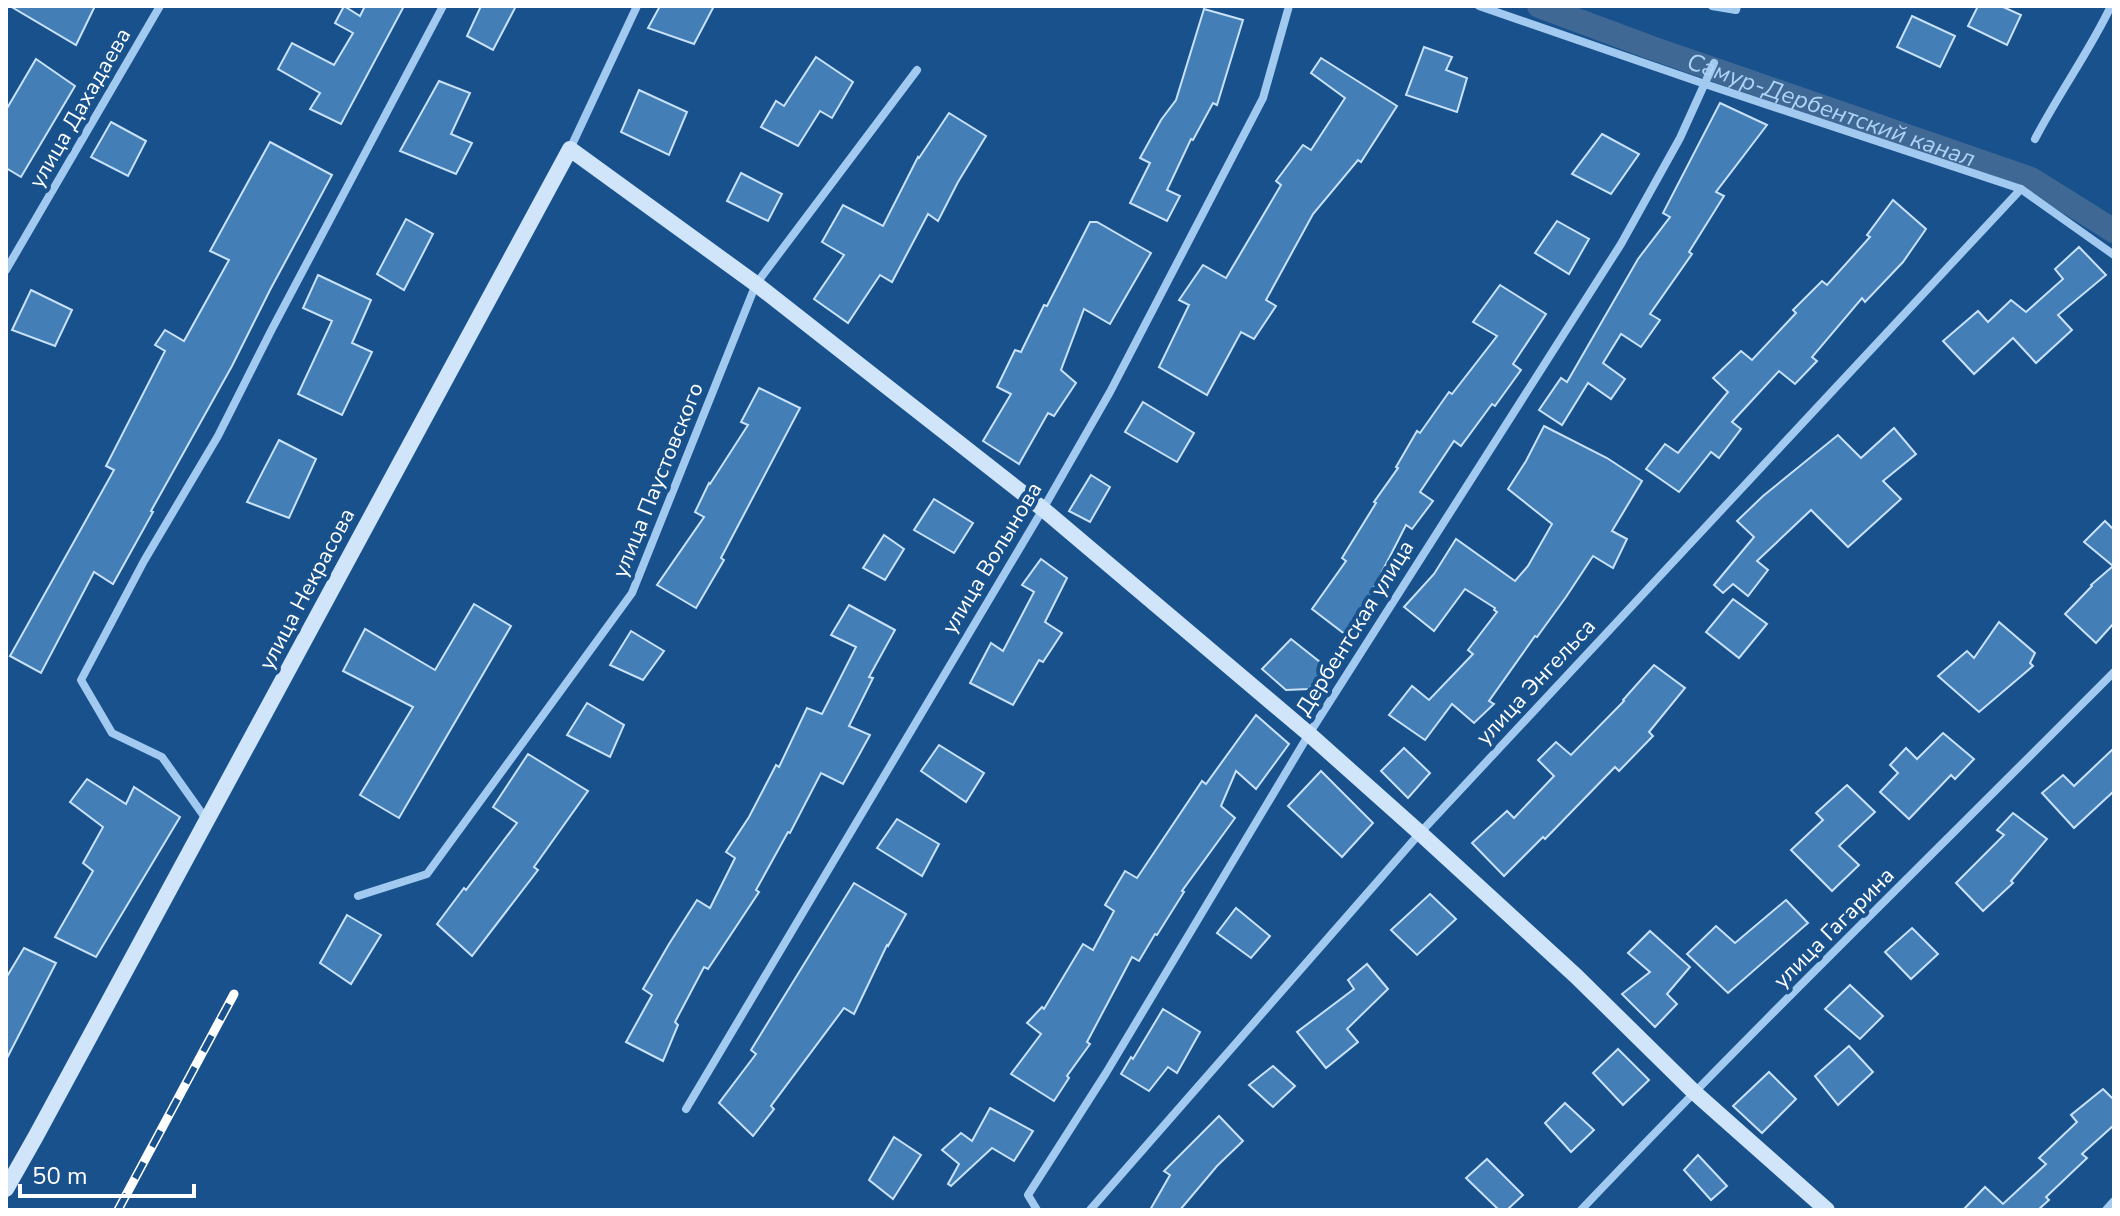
<svg xmlns="http://www.w3.org/2000/svg" width="2120" height="1216" viewBox="0 0 2120 1216" font-family="'Nunito Sans',sans-serif">
<style>
.lines{fill:none;stroke-linecap:round;stroke-linejoin:round}
.canal{stroke:#3f6994;stroke-width:24}
.building{fill:#447eb7;stroke:#c9e2fb;stroke-width:2}
.street{stroke:#a2c9ef;stroke-width:8}
.secondary{stroke:#d0e5fa;stroke-width:16}
.rail-casing{stroke:#fff;stroke-width:9}
.rail{stroke:#18518c;stroke-width:6;stroke-dasharray:18;stroke-linecap:butt}
.labels{text-anchor:middle;dominant-baseline:central;stroke-width:8;stroke-linejoin:round;paint-order:stroke}
.street-label{font-size:22px;fill:#fff;stroke:#18518c}
.water-label{font-size:24px;font-style:italic;fill:#aed3f6;stroke:#18518c}
</style>
<rect width="100%" height="100%" fill="#18518c"/>
<g class="lines">
<!-- canal -->
<path class="canal" id="s1" d="M1539 6 1652 48 2031 179 2114 231"/>
</g>
<!-- building -->
<g class="building">
<path d="M10 6H95L76 45Z"/>
<path d="M344 6 360 16 365 6H404L341 124 310 109 320 93 278 69 292 43 334 65 353 33 335 23Z"/>
<path d="M481 6H516L493 50 467 36Z"/>
<path d="M660 6H714L694 44 648 28Z"/>
<path d="M1978 6H2001L2021 15 2007 45 1968 26Z"/>
<path d="M1204 9 1243 20 1217 105 1213 103 1193 140 1191 139 1167 190 1180 196 1167 221 1130 203 1150 163 1140 158 1161 120 1176 100Z"/>
<path d="M1912 16 1955 36 1940 67 1897 47Z"/>
<path d="M1424 47 1452 57 1446 70 1467 78 1457 112 1406 95Z"/>
<path d="M816 57 853 82 832 118 820 111 798 146 761 127 776 101 784 106Z"/>
<path d="M1321 58 1397 106 1361 162 1358 160 1313 214 1266 300 1276 306 1254 339 1241 332 1207 395 1159 367 1189 305 1179 300 1203 265 1226 278 1281 185 1276 181 1303 145 1311 150 1345 98 1311 73Z"/>
<path d="M36 59 75 86 21 177 6 168V110Z"/>
<path d="M439 81 470 93 451 134 472 143 456 174 400 151Z"/>
<path d="M639 90 687 112 669 155 621 132Z"/>
<path d="M1720 103 1767 125 1716 192 1724 196 1689 252 1692 254 1650 314 1660 320 1641 347 1621 334 1603 363 1625 379 1611 399 1588 383 1562 425 1539 410 1561 378 1567 382 1638 259 1670 217 1663 213Z"/>
<path d="M949 113 986 136 958 182 938 221 928 214 892 282 880 275 848 323 814 299 844 255 822 242 843 205 883 226 918 157 919 158Z"/>
<path d="M111 122 146 141 128 176 91 157Z"/>
<path d="M1602 134 1639 154 1611 194 1572 174Z"/>
<path d="M270 142 332 175 270 290 232 366 151 511 153 512 113 584 94 572 41 673 10 656 114 470 106 466 165 351 155 345 165 330 184 341 229 260 210 251Z"/>
<path d="M741 173 782 194 768 221 727 201Z"/>
<path d="M1893 200 1926 229 1903 262 1865 302 1862 298 1812 357 1817 361 1795 384 1779 371 1732 422 1741 429 1719 458 1711 452 1679 492 1646 469 1665 444 1678 453 1728 392 1713 378 1741 351 1752 360 1796 313 1793 310 1822 281 1827 285 1870 237 1867 235Z"/>
<path d="M406 219 433 234 404 290 377 274Z"/>
<path d="M1557 221 1589 239 1569 274 1535 253Z"/>
<path d="M1090 222H1097L1151 253 1110 324 1084 309 1061 370 1076 383 1054 416 1048 413 1019 464 983 441 1011 394 997 387 1015 350 1021 352 1044 305 1047 306Z"/>
<path d="M2079 247 2106 275 2058 315 2072 330 2036 363 2013 338 1974 374 1943 341 1978 311 1988 322 2011 300 2026 312 2063 279 2055 269Z"/>
<path d="M318 275 371 300 352 343 372 352 342 415 298 394 332 321 303 308Z"/>
<path d="M1500 285 1546 314 1513 364 1521 370 1495 406 1492 404 1461 446 1454 441 1420 492 1433 501 1412 529 1406 525 1364 607 1346 635 1312 609 1346 561 1342 558 1376 503 1374 502 1398 468 1396 467 1417 431 1420 433 1449 392 1452 394 1497 336 1473 322Z"/>
<path d="M31 290 72 310 55 346 12 330Z"/>
<path d="M759 388 800 408 721 558 724 560 696 608 657 585 704 517 695 512 709 483 710 484 748 425 741 422Z"/>
<path d="M1143 402 1194 433 1177 462 1125 432Z"/>
<path d="M1544 426 1607 458 1642 481 1612 531 1627 539 1613 568 1593 556 1566 597 1537 637 1535 636 1489 701 1494 704 1474 723 1452 704 1425 740 1389 715 1412 686 1429 700 1473 654 1468 650 1497 612 1494 610 1495 608 1465 589 1434 631 1404 607 1434 574 1456 539 1515 581 1528 566 1552 524 1508 489 1526 461Z"/>
<path d="M1894 428 1916 454 1883 481 1901 499 1848 547 1811 510 1757 561 1768 570 1748 596 1733 584 1723 593 1714 585 1754 537 1737 521 1763 496 1838 435 1861 458Z"/>
<path d="M279 440 316 459 289 518 247 502Z"/>
<path d="M1091 475 1110 487 1090 522 1069 511Z"/>
<path d="M934 499 973 523 954 553 914 530Z"/>
<path d="M2105 521 2114 530V623L2096 643 2065 614 2092 586 2091 585 2113 566 2084 542Z"/>
<path d="M884 535 904 549 885 580 863 568Z"/>
<path d="M1041 559 1067 578 1045 622 1062 633 1043 662 1039 660 1013 705 970 683 991 643 1003 651 1034 592 1022 585Z"/>
<path d="M1733 599 1767 624 1739 658 1706 632Z"/>
<path d="M474 604 511 626 399 818 360 795 413 707 343 671 365 629 435 670Z"/>
<path d="M849 605 895 630 869 677 873 678 849 726 870 735 843 784 821 773 790 833 788 832 756 890 759 892 708 969 704 967 675 1022 678 1025 663 1061 626 1042 652 995 643 989 669 944 697 900 710 908 735 858 726 852 749 817 776 765 779 767 807 708 822 714 856 647 831 635Z"/>
<path d="M1999 622 2035 653 2030 663 2033 666 1979 712 1938 676 1967 651 1974 658Z"/>
<path d="M631 631 664 651 643 680 610 665Z"/>
<path d="M1291 639 1325 666 1309 689 1286 690 1262 669Z"/>
<path d="M1654 665 1685 688 1649 732 1653 736 1619 771 1615 767 1545 839 1543 837 1504 876 1472 843 1507 811 1514 818 1554 776 1538 760 1556 742 1571 755 1624 701 1623 700Z"/>
<path d="M587 703 624 725 610 757 567 735Z"/>
<path d="M1256 715 1289 744 1256 789 1236 771 1221 806 1235 818 1182 891 1184 892 1157 935 1155 934 1139 961 1132 957 1087 1042 1090 1044 1067 1076 1069 1078 1054 1101 1011 1074 1041 1034 1027 1023 1042 1007 1044 1009 1083 944 1093 950 1114 911 1105 905 1125 871 1137 878 1202 781 1206 784Z"/>
<path d="M1943 733 1974 759 1955 779 1951 775 1909 819 1880 792 1898 773 1890 765 1906 748 1917 759Z"/>
<path d="M939 745 984 773 966 802 921 771Z"/>
<path d="M1404 748 1430 773 1408 798 1381 771Z"/>
<path d="M2114 748V791L2074 828 2042 793 2063 775 2074 786Z"/>
<path d="M528 754 588 791 534 867 538 870 472 956 437 924 464 888 466 890 517 823 493 807Z"/>
<path d="M1321 771 1373 823 1342 857 1288 806Z"/>
<path d="M87 779 126 804 134 787 180 817 96 957 55 937 93 871 83 863 103 827 70 802Z"/>
<path d="M1847 785 1875 812 1839 846 1859 865 1832 891 1791 850 1823 820 1816 813Z"/>
<path d="M2013 813 2047 839 2011 881 2013 883 1983 911 1956 883 2004 835 1997 830Z"/>
<path d="M897 819 939 844 922 876 877 848Z"/>
<path d="M854 883 906 914 888 946 887 945 854 1014 844 1008 771 1106 774 1109 753 1136 719 1103 756 1054 751 1050Z"/>
<path d="M1430 894 1456 919 1417 955 1391 930Z"/>
<path d="M1786 900 1808 923 1728 993 1687 954 1716 926 1735 943Z"/>
<path d="M1236 908 1270 936 1251 958 1217 933Z"/>
<path d="M347 915 381 935 351 984 320 963Z"/>
<path d="M1912 928 1938 954 1911 979 1885 952Z"/>
<path d="M1650 931 1690 967 1667 994 1677 1004 1655 1027 1622 994 1650 972 1628 953Z"/>
<path d="M24 948 56 963 6 1060V978Z"/>
<path d="M1367 964 1388 989 1347 1029 1358 1042 1326 1068 1297 1032 1354 989 1348 980Z"/>
<path d="M1850 985 1883 1016 1860 1039 1825 1009Z"/>
<path d="M1163 1009 1200 1032 1177 1073 1168 1067 1149 1091 1121 1074 1131 1057 1133 1059Z"/>
<path d="M1849 1046 1873 1072 1838 1105 1815 1076Z"/>
<path d="M1618 1049 1649 1080 1623 1105 1593 1073Z"/>
<path d="M1273 1066 1295 1086 1273 1107 1249 1085Z"/>
<path d="M1769 1072 1796 1099 1762 1133 1733 1106Z"/>
<path d="M2103 1089 2114 1100V1125L2082 1154 2087 1158 2046 1197 2049 1200 2038 1210H1963L1985 1187 2003 1204 2046 1164 2039 1158 2077 1122 2071 1115Z"/>
<path d="M1565 1103 1594 1130 1571 1152 1545 1123Z"/>
<path d="M990 1108 1033 1131 1014 1161 992 1148 951 1186 948 1184 959 1164 942 1150 961 1133 972 1141Z"/>
<path d="M1219 1116 1243 1141 1217 1166 1180 1210H1150L1170 1175 1164 1171Z"/>
<path d="M894 1137 921 1155 893 1199 869 1180Z"/>
<path d="M1698 1155 1727 1186 1711 1200 1684 1170Z"/>
<path d="M1487 1159 1523 1195 1507 1210H1499L1466 1178Z"/>
</g>
<g class="lines">
<!-- street -->
<g class="street">
<path d="M1479 6 1705 84 2021 189 2114 255"/>
<path d="M1712 6 1736 10 1737 6"/>
<path d="M2035 139C2059 93 2089 52 2111 6"/>
<path d="M570 149 637 6"/>
<path d="M6 270 160 6"/>
<path d="M206 819 162 757 112 733 81 680 144 561 218 436 272 329 443 6"/>
<path d="M358 896 427 874 632 593 756 284 917 70"/>
<path d="M686 1109 1043 509 1110 392 1263 98 1289 6"/>
<path d="M1037 1210 1028 1195 1106 1073 1309 734 1621 244 1680 138 1714 63"/>
<path d="M1090 1210 1420 833 2021 189"/>
<path d="M1581 1210C1755 1027 1936 851 2114 672"/>
<path d="M2106 1210 2114 1201"/>
</g>
<!-- secondary -->
<path class="secondary" d="M6 1189 36 1136 570 149 756 284 1043 509 1309 734 1420 833 1576 976 1694 1092 1827 1210"/>
<defs>
<path id="rail" d="M118 1210 234 994"/>
</defs>
<!-- rail casing -->
<use href="#rail" class="rail-casing"/>
<!-- rail -->
<use href="#rail" class="rail"/>
</g>
<g class="labels">
<!-- street labels -->
<g class="street-label">
<text transform="translate(80 108) rotate(-60)">улица Дахадаева</text>
<text transform="translate(658 480) rotate(-68)">улица Паустовского</text>
<text transform="translate(992 558) rotate(-59)">улица Волынова</text>
<text transform="translate(307 589) rotate(-62)">улица Некрасова</text>
<text transform="translate(1355 628) rotate(-58)">Дербентская улица</text>
<text transform="translate(1536 682) rotate(-47)">улица Энгельса</text>
<text transform="translate(1834 928) rotate(-45)">улица Гагарина</text>
</g>
<!-- water labels -->
<g class="water-label">
<text stroke="none"><textPath href="#s1" startOffset="310">Самур-Дербентский канал</textPath></text>
</g>
</g>
<!-- border -->
<rect width="2120" height="1216" fill="none" stroke="#ffffff" stroke-width="16"/>
<!-- scale -->
<path d="M20 1184v12h174v-12" fill="none" stroke="#ffffff" stroke-width="4"/>
<text x="32" y="1184" font-size="24" fill="#ffffff" stroke="#18518c" stroke-width="6" paint-order="stroke">50 m</text>
</svg>
